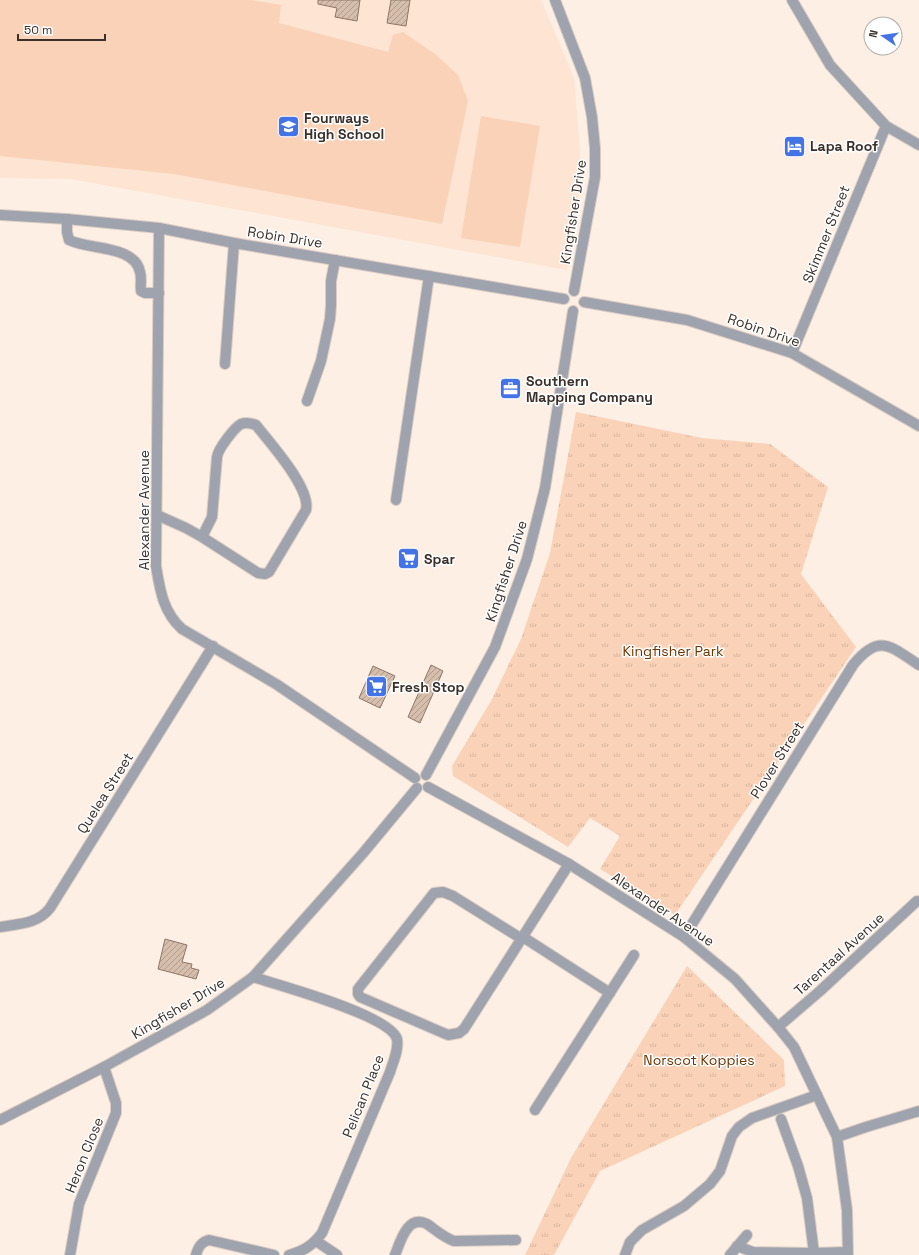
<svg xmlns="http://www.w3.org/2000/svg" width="919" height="1255" viewBox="0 0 919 1255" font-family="'Space Grotesk',sans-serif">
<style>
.built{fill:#fee4d3}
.grass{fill:url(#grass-tufts)}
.garden{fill:#fad2b7}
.building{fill:url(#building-hatch);stroke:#8d7667}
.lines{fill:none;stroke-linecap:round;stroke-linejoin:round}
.minor-casing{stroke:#dbcdc3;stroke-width:12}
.minor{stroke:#9ea3ad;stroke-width:10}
.labels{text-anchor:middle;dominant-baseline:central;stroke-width:3;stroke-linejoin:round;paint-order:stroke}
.poi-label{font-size:14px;font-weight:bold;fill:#3a302a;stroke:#fff;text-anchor:start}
.street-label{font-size:14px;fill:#3a302a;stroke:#fff}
.park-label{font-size:14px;fill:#6c3400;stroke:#fff}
</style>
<defs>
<pattern id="grass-tufts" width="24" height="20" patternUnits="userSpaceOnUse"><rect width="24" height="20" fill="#fad2b7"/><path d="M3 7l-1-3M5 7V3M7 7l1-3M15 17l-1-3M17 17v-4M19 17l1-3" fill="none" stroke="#d7b59e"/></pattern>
<pattern id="building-hatch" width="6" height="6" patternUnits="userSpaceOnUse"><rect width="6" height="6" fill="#d6bead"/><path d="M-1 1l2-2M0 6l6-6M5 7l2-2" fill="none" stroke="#af9b8d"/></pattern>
</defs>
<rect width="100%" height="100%" fill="#feefe5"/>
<!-- built -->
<path class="built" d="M0 0H541L574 77 582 174 567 270 71 179 0 178Z"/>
<!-- grass -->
<g class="grass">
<path d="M576 412 702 438 770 444 828 487 801 574 856 647 675 915 600 869 620 836 590 818 568 847 453 776 452 766 491 701 521 639 550 553Z"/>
<path d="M687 966 784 1060 785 1086 600 1171 554 1255H525L571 1158Z"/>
</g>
<!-- garden -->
<g class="garden">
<path d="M0 0H251L281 5 279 23 388 52 393 35 403 32 435 54 458 75 468 101 442 224 174 174 0 156Z"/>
<path d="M481 116 540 126 520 247 461 238Z"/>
</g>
<!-- building -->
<g class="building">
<path d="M318 0H360L357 21 335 17 337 8 318 4Z"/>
<path d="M391 0H410L406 26 387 23Z"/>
<path d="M431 665 443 671 420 723 408 717Z"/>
<path d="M373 666 395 676 380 708 359 698Z"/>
<path d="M165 939 187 945 182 962 192 964 191 968 199 970 196 979 158 969Z"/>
</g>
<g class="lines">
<defs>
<g id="minor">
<path d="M555 0 585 78 592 117 595 148V177L574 291"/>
<path d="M792 0 830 65 886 126 919 145"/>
<path d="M0 215 67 219 159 228 234 243 564 299"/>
<path d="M67 219V232L69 240C89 250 135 245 140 272 142 278 140 285 141 291L145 293H159"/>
<path d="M159 228 156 566C160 590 163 612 182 629L276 684 415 778"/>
<path d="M584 302 687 320 792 353 919 426"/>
<path d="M792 353 886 126"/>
<path d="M225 364 234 243"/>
<path d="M307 401 321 361 330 319 331 305V281L335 260"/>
<path d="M396 500 429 276"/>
<path d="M157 515 186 528 202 537 212 517 217 457C218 449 234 428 241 424 246 422 251 423 256 425 270 443 311 488 306 510L269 572 265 574 258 573 202 537"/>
<path d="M426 775 495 647 527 559 545 488 573 311"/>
<path d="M428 787 569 864 684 937 735 979 778 1027 794 1047 837 1137 847 1210 848 1255"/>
<path d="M0 927C18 924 38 924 50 908L213 646"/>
<path d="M523 937 610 993"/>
<path d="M684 937 853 665C879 633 890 646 919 665"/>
<path d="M522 939 453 896 443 892 434 893 358 989V994L360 997 448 1035 459 1033 464 1029 569 864"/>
<path d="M253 977C278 985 390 1015 397 1039 399 1050 393 1062 390 1072L322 1233C313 1245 304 1251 289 1255"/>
<path d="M778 1027 820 991 917 901"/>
<path d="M535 1110 634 955"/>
<path d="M0 1120 104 1067 207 1010 253 977 364 852 417 788"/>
<path d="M837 1137 866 1127 919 1111"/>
<path d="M316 1241 337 1255"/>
<path d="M737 1246 753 1252 814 1253 807 1198 798 1166 781 1119"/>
<path d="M814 1253 847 1252"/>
<path d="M70 1255 79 1204 116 1113V1103L104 1067"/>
<path d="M196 1255C198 1247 201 1242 209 1240L274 1255"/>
<path d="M395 1255C400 1243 407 1214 427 1224 436 1230 443 1237 454 1241L516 1240"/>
<path d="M625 1255 630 1242 642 1230 684 1206 710 1184 720 1171 732 1136 739 1127 752 1118 817 1095"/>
<path d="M730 1255 747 1235"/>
</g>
</defs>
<!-- minor casing -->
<use href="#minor" class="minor-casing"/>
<!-- minor -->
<use href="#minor" class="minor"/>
</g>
<!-- icons -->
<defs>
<symbol id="school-square" viewBox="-11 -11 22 22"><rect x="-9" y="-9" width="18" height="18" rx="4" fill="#4373e4" stroke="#fff"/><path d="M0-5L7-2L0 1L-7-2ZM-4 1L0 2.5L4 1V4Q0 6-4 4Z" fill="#fff"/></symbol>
<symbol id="hotel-square" viewBox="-11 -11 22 22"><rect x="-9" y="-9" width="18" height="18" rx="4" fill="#4373e4" stroke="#fff"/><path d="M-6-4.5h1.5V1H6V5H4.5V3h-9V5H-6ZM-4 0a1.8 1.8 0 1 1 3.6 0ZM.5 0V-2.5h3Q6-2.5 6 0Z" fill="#fff"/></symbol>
<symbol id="office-square" viewBox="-11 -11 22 22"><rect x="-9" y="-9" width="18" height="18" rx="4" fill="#4373e4" stroke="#fff"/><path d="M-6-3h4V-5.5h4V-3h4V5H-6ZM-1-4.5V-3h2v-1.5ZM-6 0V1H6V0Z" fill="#fff"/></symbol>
<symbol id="supermarket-square" viewBox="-11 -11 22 22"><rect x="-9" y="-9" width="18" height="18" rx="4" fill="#4373e4" stroke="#fff"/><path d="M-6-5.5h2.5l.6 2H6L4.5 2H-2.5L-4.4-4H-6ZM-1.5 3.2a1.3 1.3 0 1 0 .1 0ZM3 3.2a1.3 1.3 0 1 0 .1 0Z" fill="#fff"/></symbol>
</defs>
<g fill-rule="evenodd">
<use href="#school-square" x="276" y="114" width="25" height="25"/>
<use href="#hotel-square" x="782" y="134" width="25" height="25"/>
<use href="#office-square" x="498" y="376" width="25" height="25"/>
<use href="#supermarket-square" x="396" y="546" width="25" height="25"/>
<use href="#supermarket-square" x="364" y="674" width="25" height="25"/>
</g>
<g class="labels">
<!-- poi labels -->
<g class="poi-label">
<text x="304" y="118">Fourways<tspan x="304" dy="16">High School</tspan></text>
<text x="810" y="146">Lapa Roof</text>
<text x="526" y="381">Southern<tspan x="526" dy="16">Mapping Company</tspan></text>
<text x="424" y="559">Spar</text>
<text x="392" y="687">Fresh Stop</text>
</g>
<!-- street labels -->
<g class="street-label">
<text transform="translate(573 212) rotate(-81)">Kingfisher Drive</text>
<text transform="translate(826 234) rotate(-68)">Skimmer Street</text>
<text transform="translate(285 237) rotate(9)">Robin Drive</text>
<text transform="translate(764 330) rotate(19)">Robin Drive</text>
<text transform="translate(144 510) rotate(-90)">Alexander Avenue</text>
<text transform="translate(506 571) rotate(-72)">Kingfisher Drive</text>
<text transform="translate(777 760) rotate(-58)">Plover Street</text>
<text transform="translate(105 793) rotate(-58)">Quelea Street</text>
<text transform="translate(663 909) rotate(34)">Alexander Avenue</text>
<text transform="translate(839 954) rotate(-42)">Tarentaal Avenue</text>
<text transform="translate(178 1008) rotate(-31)">Kingfisher Drive</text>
<text transform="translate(363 1096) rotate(-68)">Pelican Place</text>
<text transform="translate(84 1155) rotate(-68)">Heron Close</text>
</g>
<!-- park labels -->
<g class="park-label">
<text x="673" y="651">Kingfisher Park</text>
<text x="699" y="1060">Norscot Koppies</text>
</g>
</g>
<!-- north arrow -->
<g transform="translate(883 36) rotate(283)"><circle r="19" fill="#ffffff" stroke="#b0acaa"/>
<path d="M0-3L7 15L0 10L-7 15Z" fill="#4373e4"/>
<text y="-6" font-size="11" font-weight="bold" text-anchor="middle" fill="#3a302a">N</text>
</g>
<!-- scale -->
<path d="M18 34v6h87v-6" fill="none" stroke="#3a302a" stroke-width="2"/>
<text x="24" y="34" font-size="12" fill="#3a302a" stroke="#ffffff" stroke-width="3" paint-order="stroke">50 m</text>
</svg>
